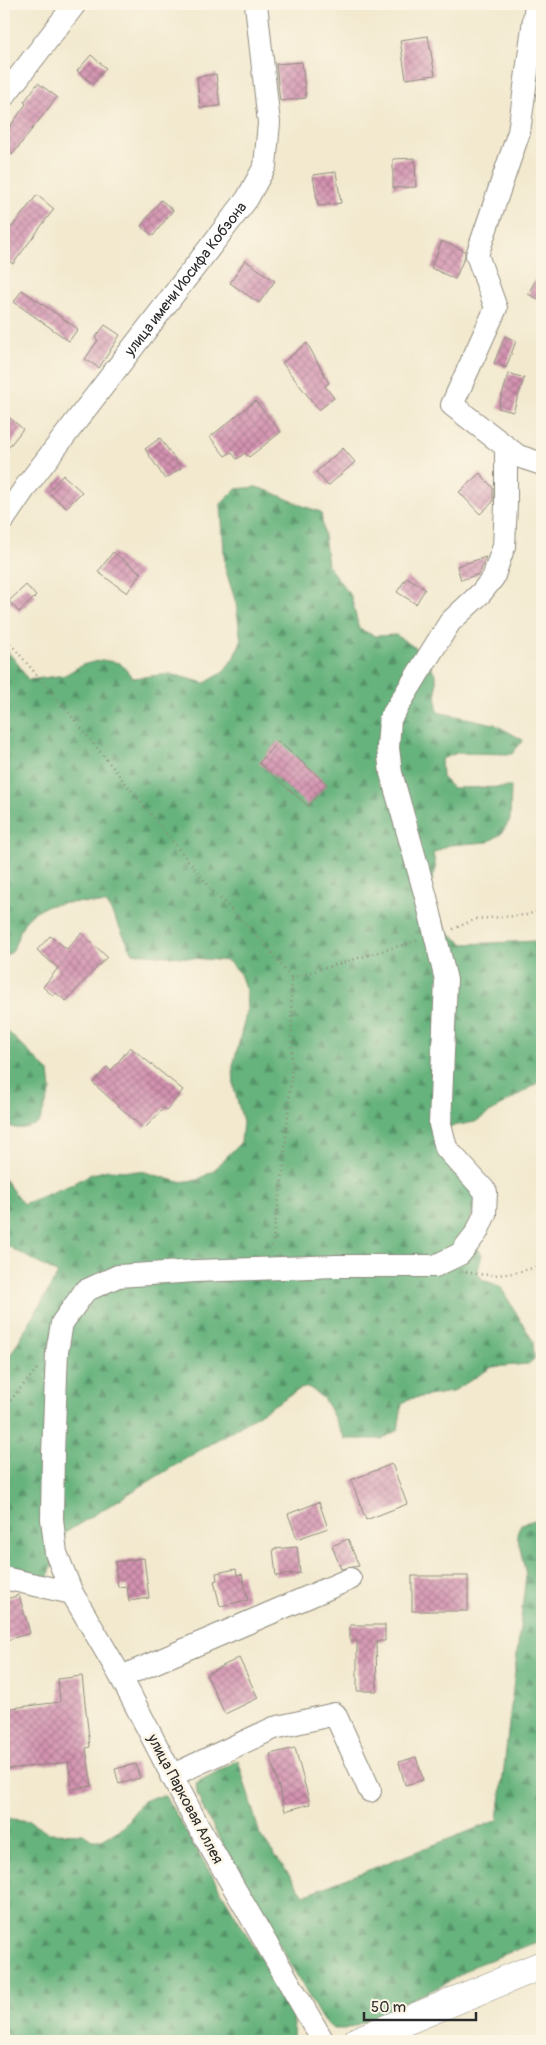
<svg xmlns="http://www.w3.org/2000/svg" width="546" height="2045" viewBox="0 0 546 2045" font-family="Pangolin,sans-serif">
<style>
.forest{fill:url(#forest-firs);stroke:#486f54}
.building{fill:url(#building-cross-hatch)}
.lines{fill:none;stroke-linecap:round;stroke-linejoin:round}
.minor-casing{stroke:#8e8a7d;stroke-width:24}
.major-casing{stroke:#8e8a7d;stroke-width:29}
.path{stroke:#8e8a7d;stroke-width:2.5;stroke-dasharray:1 4;stroke-linecap:butt}
.minor{stroke:#fff;stroke-width:22}
.major{stroke:#fff;stroke-width:28}
.labels{text-anchor:middle;dominant-baseline:central;stroke-width:5;stroke-linejoin:round;paint-order:stroke}
.street-label{font-size:15px;fill:#2b2b2b;stroke:#fcf5e5}
</style>
<defs>
<pattern id="forest-firs" width="22" height="20" patternUnits="userSpaceOnUse" patternTransform="scale(1.25)"><rect width="22" height="20" fill="#66b37d"/><path d="M5 1l3.5 6h-7zM16 11l3.5 6h-7z" fill="#549267"/></pattern>
<pattern id="building-cross-hatch" width="8" height="8" patternUnits="userSpaceOnUse" patternTransform="scale(1.25)"><rect width="8" height="8" fill="#d392b0"/><path d="M0 0l8 8M0 8l8-8" fill="none" stroke="#ab778f"/></pattern>
</defs>
<rect width="100%" height="100%" fill="#fcf5e5"/>
<filter id="ink" filterUnits="userSpaceOnUse"><feTurbulence type="fractalNoise" baseFrequency=".02" numOctaves="2"/><feDisplacementMap in="SourceGraphic" scale="10" xChannelSelector="R" yChannelSelector="G"/><feConvolveMatrix kernelMatrix="1 2 1 2 8 2 1 2 1" color-interpolation-filters="sRGB"/></filter>
<filter id="wash" filterUnits="userSpaceOnUse"><feTurbulence type="fractalNoise" baseFrequency=".0096" numOctaves="4" result="noise"/><feDisplacementMap in="SourceGraphic" scale="20" xChannelSelector="R" yChannelSelector="G"/><feGaussianBlur stdDeviation="1.12" result="paint"/><feColorMatrix in="noise" values="0 0 0 0 0 0 0 0 0 0 0 0 0 0 0 0 0 1.4 0 .05"/><feComposite in="paint" operator="in"/></filter>
<g filter="url(#wash)">
<rect width="100%" height="100%" fill="#f2e9cf"/>
<!-- forest -->
<g class="forest">
<path d="M256 487C279 493 298 506 321 512L328 566 351 596 359 629 375 636 396 635 426 655 436 676 437 712 494 724 523 740 512 754 457 753 441 759 442 777 453 788 511 787 510 820 501 834 488 842 449 845 433 853 436 869 429 887 431 905 449 934 464 944 538 941 542 939V1080L475 1122 436 1129 473 1189 475 1206 469 1223 473 1240 482 1255 477 1273 483 1280 500 1286 533 1341 534 1359 528 1364 492 1367 452 1392 408 1399 402 1404 398 1430 382 1439H345L324 1399 309 1387 300 1389 66 1532 46 1581 4 1574V1366L58 1274 4 1244V1179L23 1204 73 1184 89 1175 108 1170 145 1172 179 1182 197 1180 213 1171 241 1142 243 1122 234 1088 233 1066 247 1010 246 990 240 974 228 961 133 953 107 904C83 902 38 898 24 923 19 932 16 943 12 952L4 956V647L18 664 28 680 65 675 82 665 102 660 120 663 133 678 170 674 205 683 222 673 233 659 241 641 236 603 225 568 221 504 236 489Z"/>
<path d="M4 1028 49 1072 51 1090 39 1123C27 1128 14 1133 4 1121Z"/>
<path d="M542 1518V1940L474 1966 445 1984 356 2025 345 2029H333L321 2018 205 1813 197 1793 196 1783 238 1760 260 1835 304 1895 498 1820 526 1575 517 1534 521 1524Z"/>
<path d="M165 1796 289 2006 294 2023 293 2038 286 2041H4V1818L30 1821 49 1833 83 1834 92 1840H102L122 1828 143 1801 154 1797Z"/>
</g>
<g id="blocks">
<!-- building -->
<g class="building">
<path d="M428 36 435 75 406 79 400 40Z"/>
<path d="M91 55 106 68 93 84 77 71Z"/>
<path d="M302 62 306 98 280 101 276 64Z"/>
<path d="M216 74 220 106 200 108 197 77Z"/>
<path d="M38 83 57 97 12 155 4 149V135L26 104 24 102Z"/>
<path d="M415 158 416 187 393 188V159Z"/>
<path d="M336 172 341 203 318 206 313 175Z"/>
<path d="M37 195 54 209 13 264 4 258V232L9 225 12 227Z"/>
<path d="M161 200 173 210 153 236 141 226Z"/>
<path d="M442 241 465 251V256L455 279 431 268Z"/>
<path d="M245 260 275 281 259 303 230 283Z"/>
<path d="M542 268V301L528 294Z"/>
<path d="M22 290 78 329 69 341 14 302Z"/>
<path d="M105 325 120 335 99 368 85 359 98 340 95 338Z"/>
<path d="M505 336 516 341 506 368 494 363Z"/>
<path d="M307 343 329 383 325 386 334 398 319 410 282 363Z"/>
<path d="M509 373 524 378 513 412 498 408Z"/>
<path d="M255 401 281 432 249 457 245 453 237 459 231 452 225 456 210 437Z"/>
<path d="M4 413 23 429 4 453Z"/>
<path d="M160 438 181 468 165 479 145 449Z"/>
<path d="M343 448 355 462 328 486 316 472Z"/>
<path d="M480 473 493 488V502L480 514 459 492Z"/>
<path d="M63 475 82 492 66 508 48 492Z"/>
<path d="M113 552 141 573 127 593 98 572Z"/>
<path d="M486 557 479 574 461 580 457 566Z"/>
<path d="M407 577 425 589 416 604 397 592Z"/>
<path d="M26 585 36 596 19 612 9 601Z"/>
<path d="M278 741 327 784 308 806 259 763Z"/>
<path d="M81 933 107 957 66 1001 56 993 53 996 43 987 58 968 37 950 50 936 67 949Z"/>
<path d="M130 1047 183 1090 167 1110 164 1108 144 1129 93 1083 107 1067 111 1071Z"/>
<path d="M392 1464 407 1504 366 1520 351 1480Z"/>
<path d="M319 1502 328 1528 297 1539 288 1514Z"/>
<path d="M348 1539 359 1566 341 1569 332 1546Z"/>
<path d="M297 1547 300 1573 276 1576 273 1549Z"/>
<path d="M144 1558 149 1598 129 1601 127 1586 118 1587 115 1562Z"/>
<path d="M236 1569 237 1575 242 1574 248 1600 220 1606 214 1581 217 1580 216 1573Z"/>
<rect x="412" y="1576" width="56" height="35"/>
<path d="M19 1595 30 1633 4 1641V1600Z"/>
<path d="M350 1625H385V1641H376L377 1691H357V1641H350Z"/>
<path d="M239 1658 258 1698 225 1714 206 1674Z"/>
<path d="M82 1676 90 1747 86 1748 92 1786 72 1789 68 1762 8 1769 4 1738V1709L60 1702 58 1679Z"/>
<path d="M295 1748 310 1804 285 1811 270 1754Z"/>
<path d="M416 1757 423 1780 405 1785 399 1762Z"/>
<path d="M136 1764 140 1778 119 1784 115 1769Z"/>
</g>
</g>
</g>
<g filter="url(#ink)">
<use href="#blocks" fill-opacity="0" stroke="#8e8a7d" stroke-width="1"/>
<g class="lines">
<defs>
<g id="minor">
<path d="M536 4 519 132 477 255 496 308 452 405 518 456 542 464"/>
<path d="M4 96 75 4"/>
<path id="s1" d="M4 519 27 485 247 199 265 166 269 123 256 4"/>
<path d="M4 1578 72 1593"/>
<path d="M121 1677 350 1579"/>
<path d="M171 1776 274 1728 335 1714 370 1791"/>
<path d="M323 2041 196 1822 121 1677 72 1593 56 1553 52 1519 53 1453 57 1352 62 1323 85 1291 118 1276 196 1271 337 1266H435L460 1254 477 1232 485 1214 486 1192 446 1148 440 1124 446 980 426 897 391 773 388 748 390 719 425 662 450 622 481 593 493 578 504 546 506 505V447"/>
</g>
<path id="major" d="M357 2041 542 1965"/>
</defs>
<!-- minor casing -->
<use href="#minor" class="minor-casing"/>
<!-- major casing -->
<use href="#major" class="major-casing"/>
<!-- path -->
<g class="path">
<path d="M4 636 68 712 212 890 264 943 291 978 292 1067 283 1173 271 1250"/>
<path d="M453 929 476 919 526 915 542 910"/>
<path d="M291 978 419 940"/>
<path d="M466 1272C495 1278 515 1274 542 1265"/>
<path d="M4 1408 37 1369"/>
</g>
<!-- minor -->
<use href="#minor" class="minor"/>
<!-- major -->
<use href="#major" class="major"/>
</g>
</g>
<g class="labels">
<!-- street labels -->
<g class="street-label">
<text stroke="none"><textPath href="#s1" startOffset="301">улица имени Иосифа Кобзона</textPath></text>
<text transform="translate(185 1799) rotate(62)">улица Парковая Аллея</text>
</g>
</g>
<!-- margin -->
<rect width="546" height="2045" fill="none" stroke="#fcf5e5" stroke-width="20"/>
<!-- scale -->
<path d="M364 2012v8h112v-8" fill="none" stroke="#2b2b2b" stroke-width="2.5"/>
<text x="371" y="2012" font-size="15" fill="#2b2b2b" stroke="#fcf5e5" stroke-width="4" paint-order="stroke">50 m</text>
</svg>
